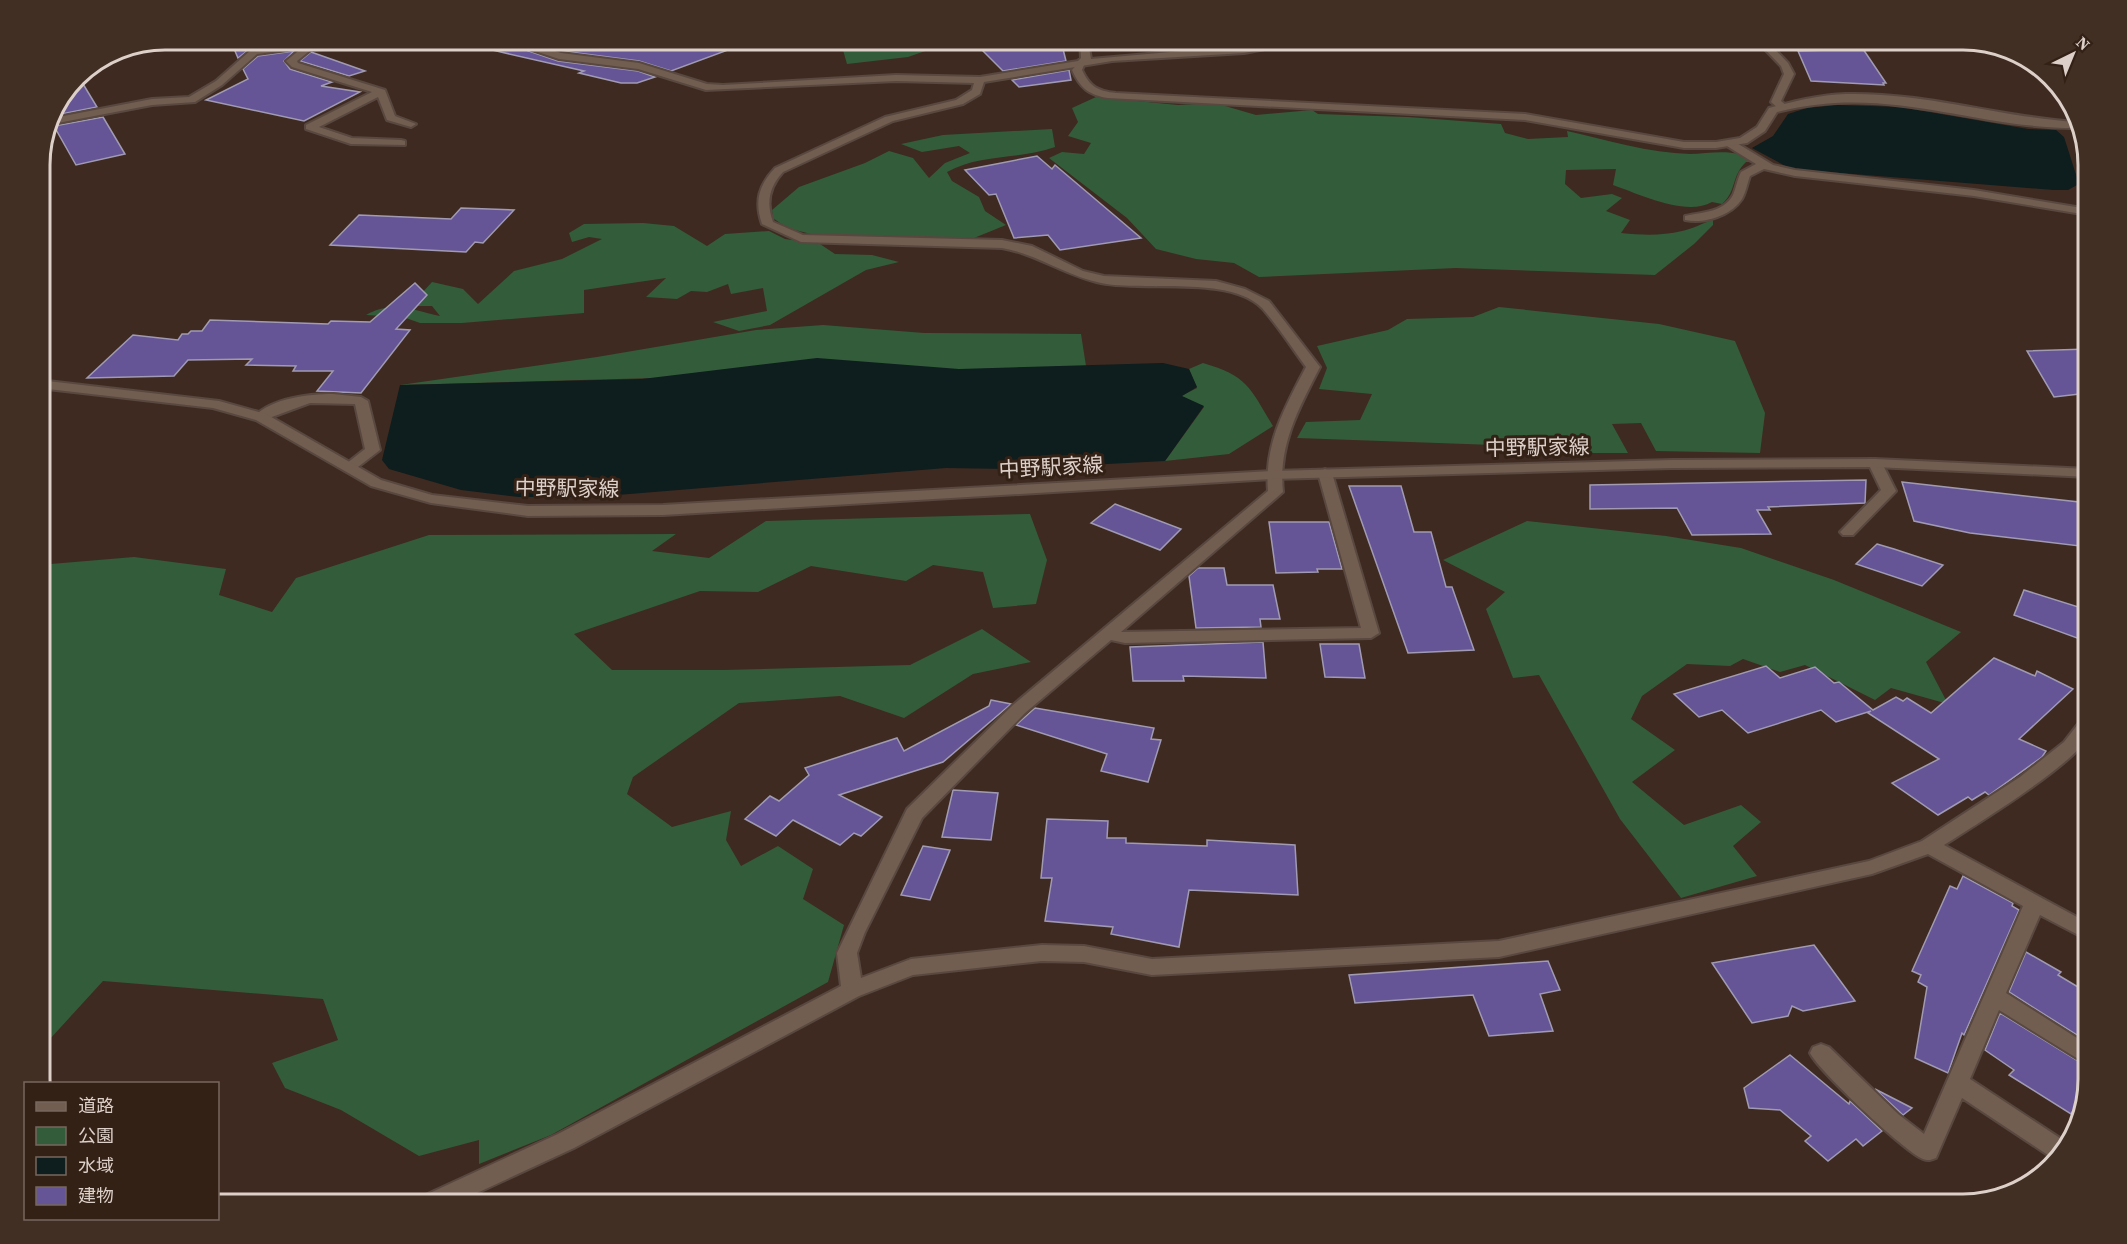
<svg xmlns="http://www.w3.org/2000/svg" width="2127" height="1244" viewBox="0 0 2127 1244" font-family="'Source Serif 4','Noto Sans JP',serif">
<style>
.green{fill:#335c3a}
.water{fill:#0e1d1d}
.building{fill:#655496;stroke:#a09bb2;stroke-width:1.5}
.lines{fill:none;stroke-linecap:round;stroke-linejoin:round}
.minor-casing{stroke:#58483f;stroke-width:4}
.tertiary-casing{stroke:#58483f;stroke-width:4}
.secondary-casing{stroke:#58483f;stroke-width:4}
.minor{fill:#725d51;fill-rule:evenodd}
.tertiary{fill:#725d51;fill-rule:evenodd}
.secondary{fill:#725d51;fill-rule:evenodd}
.labels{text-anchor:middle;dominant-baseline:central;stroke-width:6;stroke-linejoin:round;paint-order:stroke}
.street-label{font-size:21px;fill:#dcd0c9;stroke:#332116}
.rim{fill:none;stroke:#dcd0c9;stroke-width:3}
</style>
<rect width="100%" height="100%" fill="#3e2a20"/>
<!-- green -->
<g class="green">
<path d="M834 39H960L908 57 847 64 841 43Z"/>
<path d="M1096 97 1178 105 1215 103 1256 115 1312 110 1318 114 1408 117 1501 124 1505 133 1528 139 1568 137 1567 131C1607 140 1649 153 1690 154 1709 154 1738 147 1753 162H1746C1731 176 1737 191 1722 204L1712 202C1686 217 1639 194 1613 185L1616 169 1566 170 1565 184 1581 198 1612 194 1622 198 1606 211 1630 220 1621 233C1642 235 1661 236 1682 231 1693 229 1702 223 1713 220V225L1694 244 1655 275 1456 268 1259 277 1234 263 1196 259 1156 249 1127 218 1049 158 1062 152 1084 154 1091 143 1068 136 1078 122 1072 108Z"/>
<path d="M1052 129 1055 147C1020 160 980 153 947 172L952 181 979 197 985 211 1006 225 974 238 811 234 787 228 773 218 772 210 799 187 865 163 889 151 913 158 929 178 945 163 970 153 959 146 922 152 901 144 943 135Z"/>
<path d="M643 223 674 226 707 246 725 234 769 231 785 239 820 244 835 254 872 255 899 262 866 270 770 325 739 331 713 322 767 311 763 288 731 294 728 284 707 292 691 291 677 299 646 297 666 278 584 290V313L462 323H420L403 317 366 315C391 300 414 310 440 316L432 306H410L432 282 463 289 478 304 514 271 562 259 602 239 589 237 572 242 569 233 584 224Z"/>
<path d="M1499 307 1659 324 1735 341 1765 413 1760 453 1656 451 1641 423 1612 424 1628 453H1501L1494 445 1297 438 1306 422 1360 420 1372 394 1319 389 1327 368 1317 346 1388 330 1407 319 1473 317Z"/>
<path d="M823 325 924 333 1081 334 1086 366 400 385 597 357 756 330Z"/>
<path d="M1203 363C1248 376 1250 388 1273 426L1229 454 1165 461 1204 407 1181 396 1197 388 1189 369Z"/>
<path d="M1030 514 1047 560 1036 604 993 608 983 572 933 565 906 581 811 566 758 592 700 591 574 634 612 670H724L910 665 982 629 1031 662 973 674 904 718 840 696 739 703 633 777 627 794 672 827 731 811 726 840 741 866 778 846 813 869 803 899 844 925 828 982 551 1135 479 1164V1140L419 1156 341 1110 285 1088 272 1063 338 1040 323 999 103 981 39 1051V565L134 557 226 569 219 595 272 612 296 578 429 535 676 534 652 551 709 558 766 521Z"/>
<path d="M1527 521 1666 536 1741 548 1834 580 1961 632 1926 662 1948 704 1891 688 1875 700 1805 665 1780 672 1743 659 1730 666 1687 664 1642 696 1631 719 1675 750 1632 782 1684 825 1741 805 1761 822 1733 846 1757 876 1681 898 1620 819 1539 675 1513 678 1486 609 1505 592 1443 560Z"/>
</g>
<!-- water -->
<g class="water">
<path d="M1838 105 1900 107 2028 129 2056 130 2064 137 2079 184 2068 190H2054L1791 169 1752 148 1773 136 1788 114 1807 108Z"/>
<path d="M817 358 959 369 1163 363 1189 369 1197 387 1182 396 1204 406 1165 461 1009 469 946 468 593 497H519L461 490 389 469 382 460 400 385 642 379Z"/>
</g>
<!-- building -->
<g class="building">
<path d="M234 39H273L284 43 251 48 238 58 232 44 236 43Z"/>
<path d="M493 39 558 61 638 71 655 77 637 83H621L579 73 584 71 492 50Z"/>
<path d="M528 39H680L728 50 671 71 639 61 562 51Z"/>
<path d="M1061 41 1066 61 1003 71 981 49 1012 48 1011 43Z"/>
<path d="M1863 49 1886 83H1883L1884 85 1811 81 1798 51Z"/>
<path d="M294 51 284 61 290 69 332 82 321 86 360 92 304 121 206 100 248 79 243 69 258 56Z"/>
<path d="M311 52 365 71 349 76 300 61Z"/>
<path d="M1069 70 1071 80 1019 87 1012 80Z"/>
<path d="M77 74 97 107 51 116V113Z"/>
<path d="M103 117 125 154 76 165 54 126Z"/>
<path d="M1037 156 1052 169 1055 165 1141 238 1060 250 1048 235 1014 238 996 194 989 195 965 170Z"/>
<path d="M461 208 514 210 483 243 475 242 466 252 330 245 359 215 451 219Z"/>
<path d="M415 283 427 295 396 329 410 330 361 393 317 391 333 371H293L296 366 246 365 252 359 188 360 174 376 87 378 133 335 178 340 182 334H188L191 331H202L210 320 328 324 331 321 370 322Z"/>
<path d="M2088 349V393L2054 397 2027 351Z"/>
<path d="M1866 480 1865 503 1768 507 1770 510H1757L1771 534 1692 535 1677 508 1590 509V485Z"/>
<path d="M1902 482 2088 503V547L1970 533 1914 521Z"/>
<path d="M1349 486H1401L1414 532H1431L1446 587H1452L1474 650 1408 653Z"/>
<path d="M1115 504 1181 529 1160 550 1091 523Z"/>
<path d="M1269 522H1329L1342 569H1317L1318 572 1276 573Z"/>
<path d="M1877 544 1894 549 1943 565 1922 586 1856 564Z"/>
<path d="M1198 568H1224L1227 585H1273L1280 619H1260L1261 627 1196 628 1189 576Z"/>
<path d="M2024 590 2088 610V642L2014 615Z"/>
<path d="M1263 642 1266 678 1183 676 1184 681H1133L1130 647Z"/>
<path d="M1320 644H1359L1365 678 1325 677Z"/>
<path d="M1994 658 2035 676 2037 671 2073 689 2019 739 2046 751 2042 757 1989 795 1985 792 1972 800 1968 797 1938 815 1892 783 1939 759 1868 713 1871 711 1836 722 1821 710 1748 733 1722 710 1699 717 1674 694 1766 666 1780 678 1815 667 1834 683 1839 682 1873 710 1896 697 1903 701 1907 698 1931 713Z"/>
<path d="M991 700 1011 704 943 762 839 795 882 817 861 836 854 833 840 845 793 820 776 836 745 819 770 796 779 801 809 775 805 768 897 738 904 751 989 706Z"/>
<path d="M1035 708 1154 728 1151 739 1161 740 1148 782 1101 771 1107 754 1016 725Z"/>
<path d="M953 790 998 793 991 840 942 837Z"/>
<path d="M1047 819 1108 821 1107 838H1126V843L1207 846V840L1295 845 1298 895 1189 890 1179 947 1111 934 1113 927 1045 921 1052 878H1041Z"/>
<path d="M923 846 950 850 930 900 901 895Z"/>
<path d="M1963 876 2013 903 2012 906 2019 910 1964 1035 1962 1033 1948 1073 1915 1058 1927 987 1918 982 1921 975 1912 971 1950 886 1957 889Z"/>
<path d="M1814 945 1855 1001 1803 1011 1792 1006 1788 1016 1752 1023 1712 963Z"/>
<path d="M2026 952 2061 972 2058 975 2088 993V1042L2009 992Z"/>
<path d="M1548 961 1560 990 1540 994 1553 1031 1489 1036 1473 995 1355 1003 1349 975Z"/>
<path d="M2000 1013 2088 1067V1080L2079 1113 2074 1109 2071 1114 2009 1075 2014 1070 1985 1050Z"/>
<path d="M1790 1055 1849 1104 1850 1101 1882 1131 1863 1146 1856 1139 1828 1161 1805 1141 1811 1136 1780 1110 1749 1108 1744 1088Z"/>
<path d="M1875 1089 1912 1108 1903 1115Z"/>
</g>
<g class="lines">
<defs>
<g id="minor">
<path d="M499 39 524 40 561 53 639 63 707 84 723 85 896 75 980 77 1078 61 1081 58 1080 39H1092L1088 42 1091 59 1317 39 1244 53 1112 61 984 82 980 94 963 104 893 121 783 172C769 187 766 203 773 222L803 235 1002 240 1032 246 1083 271 1104 276 1216 281 1245 289 1269 301 1320 367C1299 408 1278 445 1283 492L1121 632 1361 628 1318 473 1325 469 1332 473 1379 633 1371 638 1125 643 1111 640 1025 713 922 818 865 932 857 953 861 978 911 959 1042 945 1084 946 1152 959 1499 941 1869 861 1922 841 2020 777 2064 742 2082 719 2088 717C2088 722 2089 731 2088 736 2077 763 1972 827 1944 845L2088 923V940L2040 915 2006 993 2088 1045V1065L1999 1010 1970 1079 2069 1144 2054 1159 1962 1098 1936 1158C1931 1160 1928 1161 1923 1159 1904 1151 1819 1071 1810 1053L1813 1047 1821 1044 1829 1047 1898 1114 1924 1134 2023 906 1928 854 1872 874 1499 957 1152 975 1084 962 1042 961 913 975 859 996 574 1148 451 1205H415L419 1198 558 1134 841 986 837 953 907 809 1013 705 1268 491C1264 444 1285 407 1306 367 1292 348 1278 326 1262 308 1230 275 1144 292 1101 283 1066 276 1037 254 1002 248L801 242 762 224C754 201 759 185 775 168L885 117 956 100 972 90 974 83 896 81 706 90 638 69 559 59Z"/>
<path d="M1755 39H1765L1788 63 1794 74 1781 101 1787 106 1786 108H1778L1771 102 1784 74 1781 66Z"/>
<path d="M313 41 318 44 297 61 298 63 385 90 395 116 416 124 411 127 387 120 378 97 319 127 352 138 401 140 405 141V145L351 144 306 129V125L372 92 292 67 286 61 302 48 257 54 222 85 195 102 152 105 47 125 48 119 152 99 189 97 216 81 251 50Z"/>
<path d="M1727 142H1735L1773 165 1795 170 1974 190 2088 209V215L1974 196 1795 176 1764 169 1750 176C1747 184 1746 192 1742 199 1731 216 1704 224 1685 220V216C1702 212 1723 213 1733 195 1736 188 1737 180 1741 172L1756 164 1727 146Z"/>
<path d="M333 394 361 397 368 401 380 450 354 470H344L342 467 365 449 355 404 310 403 261 421 254 417C271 398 309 394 333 394Z"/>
<path d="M1875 459 1882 463 1896 491 1853 535H1843L1840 532 1843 529 1881 490 1868 463Z"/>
</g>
<path id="tertiary" d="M1079 62 1084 65 1082 70C1090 87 1098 91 1116 93L1525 114 1684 142H1716L1740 138 1757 127 1769 108C1795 101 1819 95 1846 94 1923 92 2000 117 2077 122L2079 128C1972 129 1888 83 1777 112L1765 131 1747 143 1716 148H1684L1525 120 1108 98C1089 95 1080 88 1072 70Z"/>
<path id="secondary" d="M39 380 219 401 266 414 381 480 432 495 528 506 663 505 1273 471 1672 460 1875 459 2088 469V477L1875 467 1672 468 1273 479 663 515 528 516 431 503 371 486 256 420 213 408 39 388Z"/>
</defs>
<!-- minor casing -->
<use href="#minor" class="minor-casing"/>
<!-- tertiary casing -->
<use href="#tertiary" class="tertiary-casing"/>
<!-- secondary casing -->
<use href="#secondary" class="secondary-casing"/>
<!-- minor -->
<use href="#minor" class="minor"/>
<!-- tertiary -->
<use href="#tertiary" class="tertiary"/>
<!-- secondary -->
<use href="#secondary" class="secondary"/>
</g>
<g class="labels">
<!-- street labels -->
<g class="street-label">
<text transform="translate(1537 447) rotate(-1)">中野駅家線</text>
<text transform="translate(1051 467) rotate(-3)">中野駅家線</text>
<text transform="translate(567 488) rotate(1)">中野駅家線</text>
</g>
</g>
<!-- crop -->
<path d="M0 0H2127V1244H0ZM165 50H1963A115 115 0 0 1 2078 165V1079A115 115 0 0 1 1963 1194H165A115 115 0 0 1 50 1079V165A115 115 0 0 1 165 50Z" fill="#412f24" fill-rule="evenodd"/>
<path class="rim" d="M165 50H1963A115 115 0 0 1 2078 165V1079A115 115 0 0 1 1963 1194H165A115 115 0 0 1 50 1079V165A115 115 0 0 1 165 50Z"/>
<!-- legend -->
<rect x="24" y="1082" width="195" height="138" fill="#332116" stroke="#77675e" stroke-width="1.5"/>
<rect x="36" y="1102" width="30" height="9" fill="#725d51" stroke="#77675e" stroke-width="1.5"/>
<text x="78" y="1112" font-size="18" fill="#dcd0c9">道路</text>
<rect x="36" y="1127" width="30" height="18" fill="#335c3a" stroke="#77675e" stroke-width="1.5"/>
<text x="78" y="1142" font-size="18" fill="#dcd0c9">公園</text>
<rect x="36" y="1157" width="30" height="18" fill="#0e1d1d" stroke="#77675e" stroke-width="1.5"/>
<text x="78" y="1172" font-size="18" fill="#dcd0c9">水域</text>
<rect x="36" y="1187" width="30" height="18" fill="#655496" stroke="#77675e" stroke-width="1.5"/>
<text x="78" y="1202" font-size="18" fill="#dcd0c9">建物</text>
<!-- north arrow -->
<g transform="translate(2073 54) rotate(43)" stroke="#332116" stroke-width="4.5" paint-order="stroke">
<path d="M0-4.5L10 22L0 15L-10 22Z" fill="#dcd0c9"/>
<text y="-9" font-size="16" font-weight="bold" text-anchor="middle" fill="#dcd0c9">N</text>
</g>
</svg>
